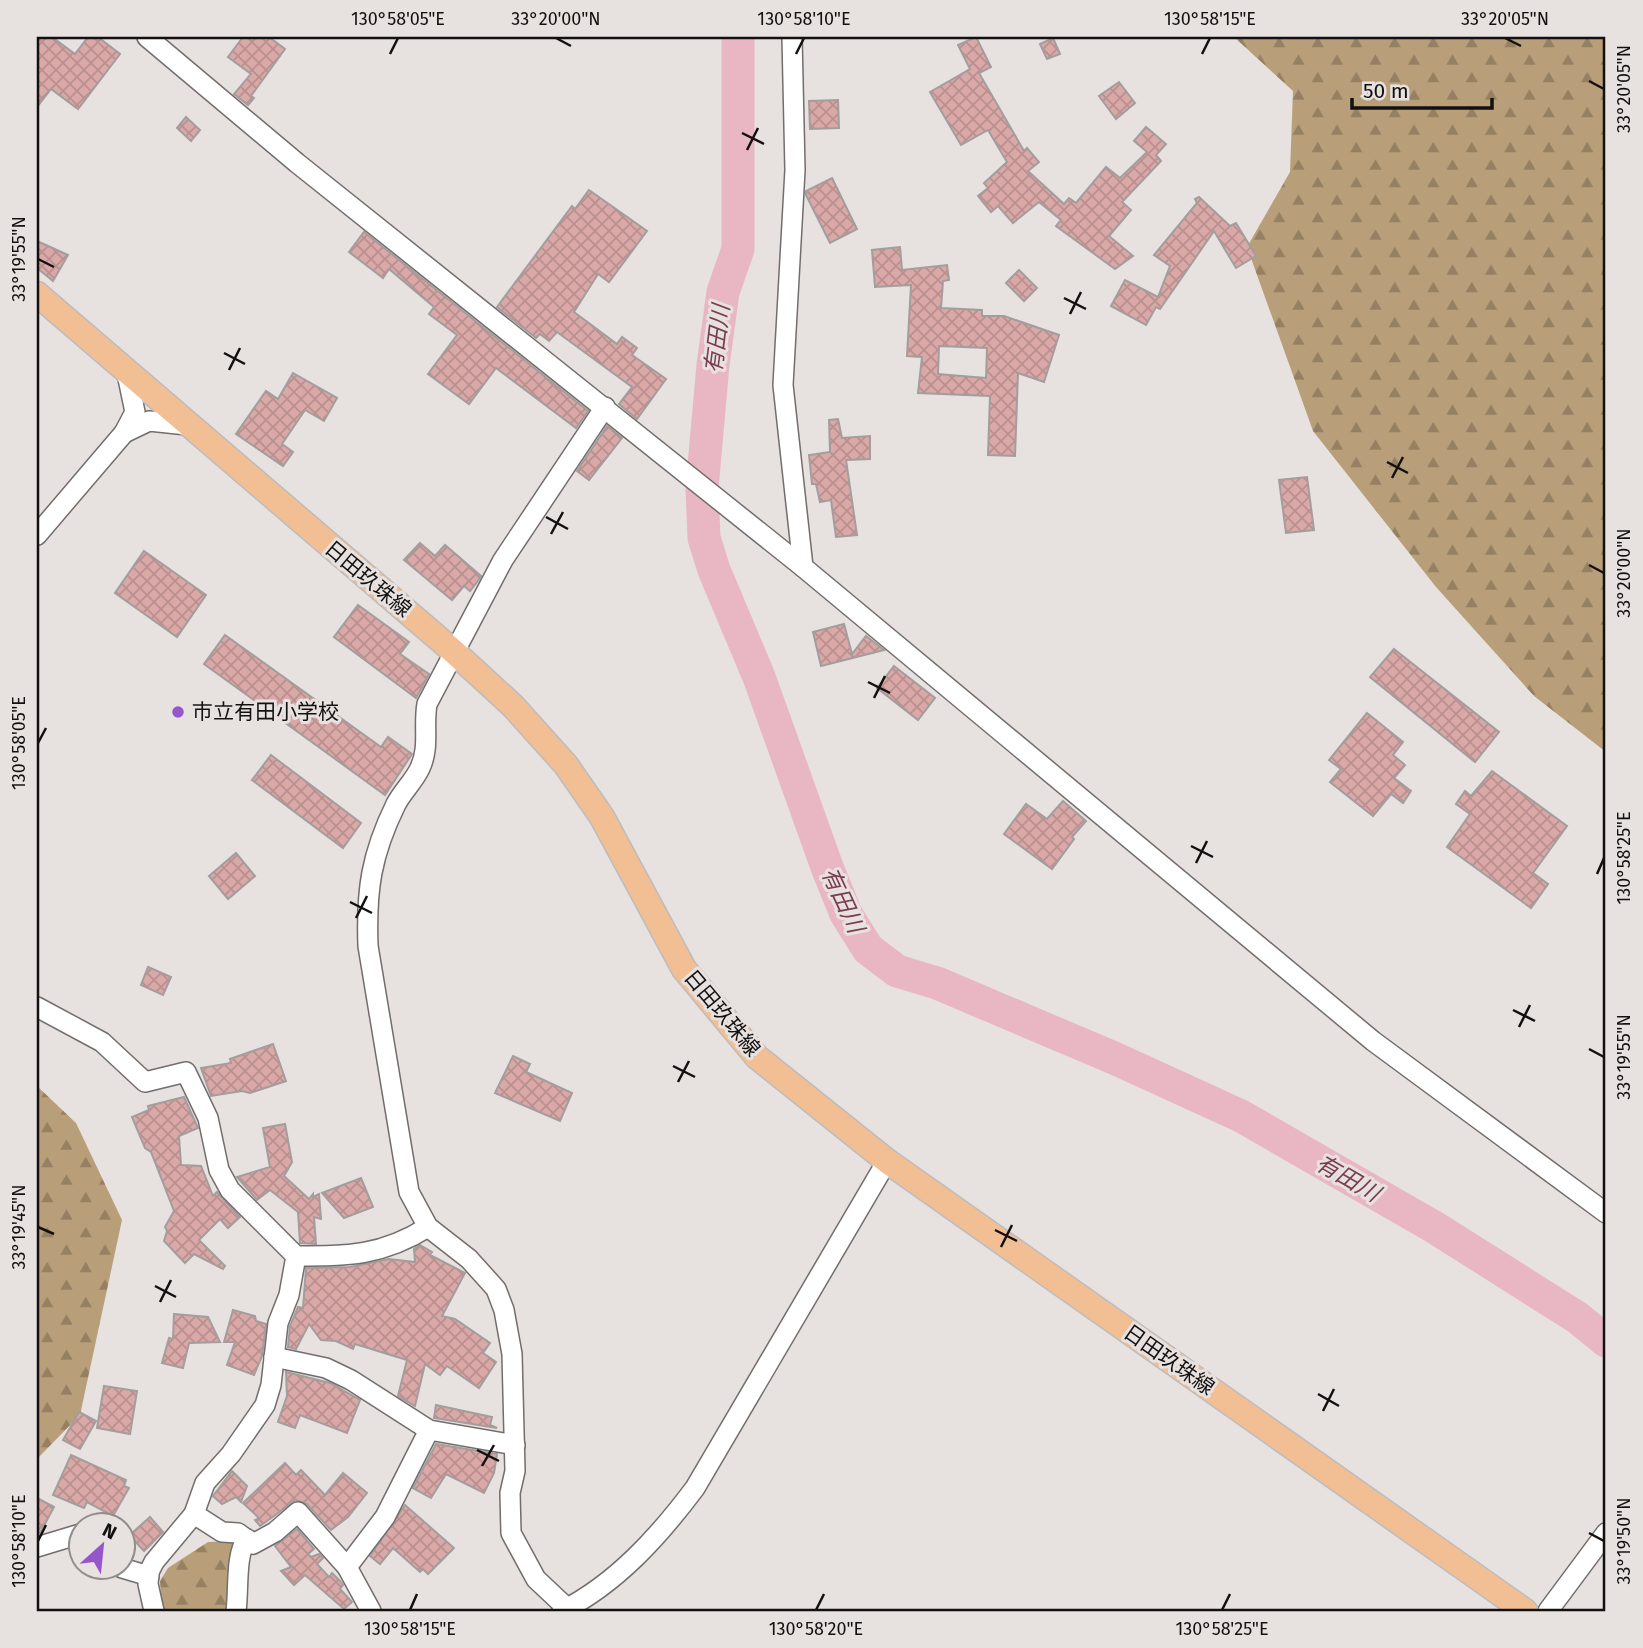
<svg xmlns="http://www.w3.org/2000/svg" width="1643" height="1648" viewBox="0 0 1643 1648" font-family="'Fira Sans','Noto Sans JP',sans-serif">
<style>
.forest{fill:url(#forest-firs)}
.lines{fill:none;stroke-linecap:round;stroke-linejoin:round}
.river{stroke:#e9b7c3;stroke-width:33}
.building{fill:url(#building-cross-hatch);stroke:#a39d9d;stroke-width:2;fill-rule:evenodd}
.minor-casing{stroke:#736d6c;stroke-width:22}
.major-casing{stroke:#bdbcbc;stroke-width:27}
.minor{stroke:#fff;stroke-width:19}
.major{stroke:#f2bf95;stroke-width:24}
.ticks{fill:none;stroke:#131110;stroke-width:2.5}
.poi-dot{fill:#9556cc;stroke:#e7e1df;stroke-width:2.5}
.labels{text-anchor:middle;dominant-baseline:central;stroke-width:6;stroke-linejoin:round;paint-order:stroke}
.street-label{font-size:21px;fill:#131110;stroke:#e7e1df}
.poi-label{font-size:21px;fill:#131110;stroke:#e7e1df;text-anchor:start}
.water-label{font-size:23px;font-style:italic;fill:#7b3d50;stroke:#e7e1df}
.neatline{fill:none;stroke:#131110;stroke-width:2.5}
.ticks-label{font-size:18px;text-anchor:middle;fill:#131110}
</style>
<defs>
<pattern id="forest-firs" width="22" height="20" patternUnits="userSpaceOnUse" patternTransform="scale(1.75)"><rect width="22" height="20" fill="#b99f79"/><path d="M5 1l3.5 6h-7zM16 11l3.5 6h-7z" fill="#958062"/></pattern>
<pattern id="building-cross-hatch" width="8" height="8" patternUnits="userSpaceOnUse" patternTransform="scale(1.75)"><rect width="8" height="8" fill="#daa8a7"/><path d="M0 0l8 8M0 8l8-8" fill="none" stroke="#ba908f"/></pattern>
</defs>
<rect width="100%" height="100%" fill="#e7e1df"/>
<!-- forest -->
<g class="forest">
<path d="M1234 37H1606V752L1534 696 1436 587 1313 431 1247 247 1290 172 1293 91Z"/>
<path d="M37 1086 76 1123 122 1220 80 1415 37 1459Z"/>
<path d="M235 1541 232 1611H162L160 1581 168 1568 208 1542Z"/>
</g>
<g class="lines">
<!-- river -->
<path class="river" d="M738 37V249L723 292 713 365 702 488 704 538 714 570 759 677 827 867 846 914 868 949 897 971 937 983 1114 1058 1241 1116 1434 1227 1578 1318 1606 1341"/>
</g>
<!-- building -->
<g class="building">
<path d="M37 37H52L75 54 88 37H98L120 54 78 109 51 89 37 107Z"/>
<path d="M243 37H269L285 49 251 96 254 98 248 105 234 94 251 74 228 57Z"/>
<path d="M976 37 991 67 979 73 1024 151 1027 148 1039 162 1028 171 1064 204 1069 198 1076 203 1106 167 1120 178 1147 152 1134 141 1146 127 1166 144 1156 155 1161 161 1122 202 1131 210 1109 236 1133 256 1115 269 1056 226 1061 220 1039 202 1013 223 998 206 991 212 978 196 988 188 984 183 1007 162 988 130 961 145 930 92 970 69 958 45Z"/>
<path d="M1053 38 1060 54 1047 59 1040 44Z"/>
<path d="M1119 82 1135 103 1116 119 1099 96Z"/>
<path d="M838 100 839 128 810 129 809 101Z"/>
<path d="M186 117 200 130 191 141 177 128Z"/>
<path d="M832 178 857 229 830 243 806 195V191Z"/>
<path d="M589 190 647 231 609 282 598 274 574 312 617 344 622 337 637 348 632 355 666 379 637 419 619 404 632 387 557 332 549 341 540 334 536 338 497 307 572 206 575 209Z"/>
<path d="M1199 197 1230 226 1236 223 1256 256 1236 268 1214 231 1160 309 1156 307 1146 325 1111 306 1125 280 1158 297 1170 266 1154 255 1197 203 1195 199Z"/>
<path d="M364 232 588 411 576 428 496 368 469 404 428 374 457 335 429 314 434 307 389 269 383 278 349 252Z"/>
<path d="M37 241 68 255 53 281 37 268Z"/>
<path d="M900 247 902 270 947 265 949 280 943 281 941 308 982 310V316H1004L1059 335 1044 382 1018 373 1015 456 988 455 990 396 918 393 922 357 907 356 911 285 875 287 872 250ZM939 346 987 348 986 378 938 374Z"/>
<path d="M1019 270 1037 288 1024 301 1006 283Z"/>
<path d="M293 373 337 398 324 421 305 410 282 444 293 452 283 466 236 434 266 391 278 399Z"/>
<path d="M838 419 842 438 870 436V459L846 460 857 535 836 537 831 500 820 502 816 484H812L809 455 830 452 829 420Z"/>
<path d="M607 426 622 438 589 480 577 471Z"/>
<path d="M1307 477 1314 530 1286 533 1279 480Z"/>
<path d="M420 543 435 556 445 545 481 576 478 581 470 591 464 586 452 600 404 560Z"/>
<path d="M144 551 206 595 177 637 115 593Z"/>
<path d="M358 605 409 642 400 654 429 674 416 698 334 637Z"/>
<path d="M844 624 852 654 866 636 884 650 821 666 813 632Z"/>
<path d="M225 635 381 747 388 737 412 754 385 795 204 664Z"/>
<path d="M1394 649 1499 732 1475 762 1370 677Z"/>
<path d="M894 666 935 698 918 720 877 688Z"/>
<path d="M1367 713 1403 742 1393 755 1405 765 1394 778 1411 791 1403 803 1391 794 1373 816 1330 782 1341 769 1329 760Z"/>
<path d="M271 755 361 823 343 848 252 780Z"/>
<path d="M1492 771 1567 826 1533 873 1548 884 1531 908 1447 847 1470 814 1456 804 1465 791 1471 796Z"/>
<path d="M1063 801 1086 821 1072 837 1074 839 1052 869 1004 834 1026 804 1047 819Z"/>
<path d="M236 853 255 876 228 899 209 876Z"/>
<path d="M148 967 171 977 163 995 141 985Z"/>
<path d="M273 1044 286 1081 250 1093 242 1091 211 1096 201 1068 231 1063 230 1059Z"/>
<path d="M513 1056 530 1064 526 1072 572 1093 560 1121 495 1093Z"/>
<path d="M184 1097 198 1128 179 1136 181 1165 201 1166 213 1196 217 1192 240 1217 228 1228 220 1219 199 1240 225 1266 223 1269 194 1254 185 1263 164 1241 167 1231 165 1227 174 1211 151 1152 145 1148 132 1117 149 1110 148 1106Z"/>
<path d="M285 1124 292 1162 284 1176 309 1199 313 1194V1197L319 1194 321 1219 314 1217 316 1244 300 1243 298 1212 270 1190 257 1200 237 1177 270 1167 263 1128Z"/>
<path d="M361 1178 373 1207 344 1218 322 1193Z"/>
<path d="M420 1245 432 1252 430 1255 465 1273 442 1316 455 1319 490 1343 483 1353 496 1362 479 1388 447 1366 440 1375 425 1364 415 1406 398 1396 407 1360 355 1344 353 1349 336 1341 321 1340 309 1324 296 1349 288 1347 290 1326 298 1307 303 1308 306 1268 350 1267 389 1259 415 1262 414 1249Z"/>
<path d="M233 1310 255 1316 256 1321 266 1324 262 1356 254 1375 227 1365 235 1342H224Z"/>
<path d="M174 1314 208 1317 220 1342 189 1343 183 1368 162 1363 169 1338 173 1339Z"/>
<path d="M286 1372 330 1383 360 1400 347 1433 300 1415 295 1428 278 1422 287 1396Z"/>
<path d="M104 1386 137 1391 130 1434 97 1428Z"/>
<path d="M436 1405 492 1417 490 1425 497 1428 434 1418Z"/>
<path d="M79 1412 96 1421 80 1449 63 1440Z"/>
<path d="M436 1444 497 1454 494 1473 484 1493 446 1474 431 1498 413 1488Z"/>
<path d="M71 1455 126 1480 124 1486 129 1488 113 1516 87 1502 84 1508 53 1495Z"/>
<path d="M285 1463 296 1475 301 1470 325 1495 343 1473 367 1493 348 1517 331 1530 307 1504 296 1500 260 1526 255 1520 259 1518 243 1503Z"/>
<path d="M232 1471 247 1486 241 1502 236 1497 222 1504 213 1496Z"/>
<path d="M37 1498 54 1507 40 1533 37 1534Z"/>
<path d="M405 1505 454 1548 428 1574 423 1569 420 1572 393 1548 380 1564 370 1556Z"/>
<path d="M150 1517 163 1532 144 1551 132 1538V1533Z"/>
<path d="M297 1529 314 1549 308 1554 311 1557 319 1554 323 1558 317 1564 329 1577 332 1573 340 1581 343 1585 340 1589 352 1602 344 1609 305 1575 294 1585 281 1571 291 1567 275 1546Z"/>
</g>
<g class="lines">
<defs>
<g id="minor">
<path d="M147 37 297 163 803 567 1373 1041 1606 1213"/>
<path d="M792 37 795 170 783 385 803 567"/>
<path d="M124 433 149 421 187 425"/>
<path d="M37 535 124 433 135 412 127 374"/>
<path d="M37 1007 102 1042 145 1082 186 1072 208 1118 219 1170 230 1190 296 1256C348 1256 382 1256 428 1227"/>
<path d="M274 1357 326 1368 351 1380 429 1430 515 1445"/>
<path d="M194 1514 222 1532 238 1533 253 1544 275 1532 298 1512 347 1567 371 1611"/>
<path d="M37 1547 80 1534"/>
<path d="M347 1567 385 1517 429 1430"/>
<path d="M122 1568 149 1576"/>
<path d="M154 1611 148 1584 149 1572 154 1562 194 1514 205 1483 231 1454 265 1405 271 1385 278 1323 289 1295 296 1256"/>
<path d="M236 1611C239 1591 235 1554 247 1539"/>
<path d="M562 1611C617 1583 659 1536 695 1488L887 1161"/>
<path d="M570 1611 536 1579 511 1533 510 1493 515 1471 512 1354 504 1310 496 1289 469 1259 428 1227 409 1192 368 946C366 890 371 855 396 804 403 791 414 781 420 768 430 747 423 726 427 704L503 560 605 407"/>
<path d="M1548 1611 1606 1533"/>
</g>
<path id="major" d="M37 294 453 651 513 706 566 765 602 817 684 969 757 1057 887 1161 1525 1611"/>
</defs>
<!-- minor casing -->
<use href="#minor" class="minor-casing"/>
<!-- major casing -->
<use href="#major" class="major-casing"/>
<!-- minor -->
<use href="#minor" class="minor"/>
<!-- major -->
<use href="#major" class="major"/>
</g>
<!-- ticks -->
<path class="ticks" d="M556 38 571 46M1505 38 1521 46M390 54 398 38M796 54 804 38M1202 54 1210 38M1589 81 1604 89M742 133 764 144M747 150 758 128M38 259 54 267M1064 298 1086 309M1070 314 1081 292M224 353 245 364M229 370 240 348M1387 462 1408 473M1392 478 1403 457M546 517 568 529M551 534 563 512M1589 565 1604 573M868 682 890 693M874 698 885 676M38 743 46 728M1191 846 1213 857M1196 863 1207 841M1597 874 1604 858M350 902 372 913M356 918 367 896M1513 1010 1535 1021M1519 1027 1530 1005M1589 1049 1604 1057M673 1066 695 1077M678 1082 689 1061M38 1227 54 1234M995 1230 1017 1241M1001 1247 1012 1225M155 1286 176 1297M160 1302 171 1280M1318 1394 1339 1406M1323 1411 1334 1389M477 1450 499 1461M482 1466 494 1445M1589 1533 1604 1541M38 1541 46 1525M410 1610 417 1594M816 1610 824 1594M1222 1610 1230 1594"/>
<!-- markers -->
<circle class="poi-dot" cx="178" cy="712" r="7"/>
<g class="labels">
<!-- street labels -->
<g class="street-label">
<text transform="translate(368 579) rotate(40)">日田玖珠線</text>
<text transform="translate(722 1013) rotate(50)">日田玖珠線</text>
<text transform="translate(1169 1360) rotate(35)">日田玖珠線</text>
</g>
<!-- poi labels -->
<g class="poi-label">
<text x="192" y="712">市立有田小学校</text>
</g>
<!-- water labels -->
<g class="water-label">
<text transform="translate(717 339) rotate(-83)">有田川</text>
<text transform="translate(843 900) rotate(65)">有田川</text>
<text transform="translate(1348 1178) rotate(30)">有田川</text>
</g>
</g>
<!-- border -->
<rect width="1643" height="1648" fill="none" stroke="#e7e1df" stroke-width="77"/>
<!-- north arrow -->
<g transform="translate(102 1546) rotate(27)"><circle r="33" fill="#e7e1df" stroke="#928e8c" stroke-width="2"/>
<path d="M0-5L12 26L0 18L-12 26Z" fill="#9556cc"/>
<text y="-10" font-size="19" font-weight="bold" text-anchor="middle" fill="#131110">N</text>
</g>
<!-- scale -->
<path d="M1352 98v10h140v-10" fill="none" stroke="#131110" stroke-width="3.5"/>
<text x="1363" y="98" font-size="21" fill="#131110" stroke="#e7e1df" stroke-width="5" paint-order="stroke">50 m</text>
<rect x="38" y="38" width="1566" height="1572" class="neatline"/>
<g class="ticks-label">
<text x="398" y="25">130°58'05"E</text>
<text x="556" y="25">33°20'00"N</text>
<text x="804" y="25">130°58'10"E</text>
<text x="1210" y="25">130°58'15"E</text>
<text x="1505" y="25">33°20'05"N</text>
<text transform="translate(1624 89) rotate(-90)" y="6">33°20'05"N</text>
<text transform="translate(19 259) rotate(-90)" y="6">33°19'55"N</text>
<text transform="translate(1624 573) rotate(-90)" y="6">33°20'00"N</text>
<text transform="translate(19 743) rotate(-90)" y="6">130°58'05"E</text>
<text transform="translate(1624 858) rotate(-90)" y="6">130°58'25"E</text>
<text transform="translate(1624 1057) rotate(-90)" y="6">33°19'55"N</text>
<text transform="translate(19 1227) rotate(-90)" y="6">33°19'45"N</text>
<text transform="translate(19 1541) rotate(-90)" y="6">130°58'10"E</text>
<text transform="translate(1624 1541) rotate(-90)" y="6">33°19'50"N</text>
<text x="410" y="1635">130°58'15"E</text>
<text x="816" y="1635">130°58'20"E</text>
<text x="1222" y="1635">130°58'25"E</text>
</g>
</svg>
